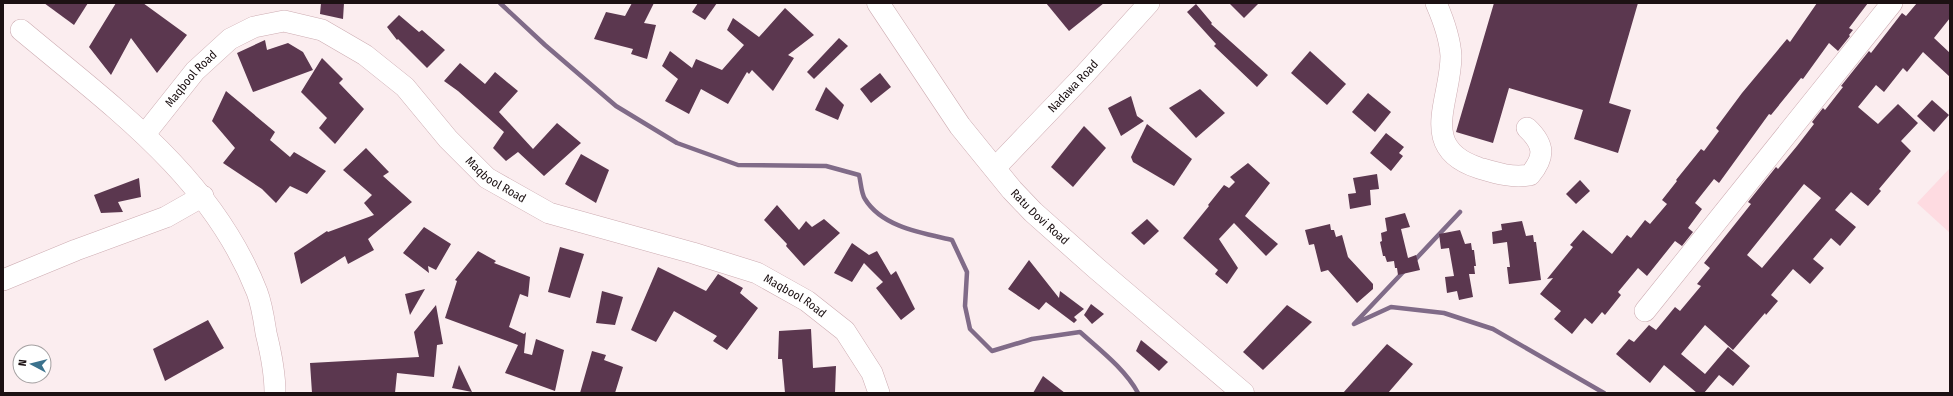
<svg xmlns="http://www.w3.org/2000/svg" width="1953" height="396" viewBox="0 0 1953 396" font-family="'Fira Sans Condensed',sans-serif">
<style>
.built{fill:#fedbe1}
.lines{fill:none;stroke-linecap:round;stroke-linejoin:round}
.stream{stroke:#806b88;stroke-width:4.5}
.building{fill:#5b374f;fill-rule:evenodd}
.minor-casing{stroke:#cdacb2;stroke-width:22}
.major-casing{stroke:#cdacb2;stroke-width:23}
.minor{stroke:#fff;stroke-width:21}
.major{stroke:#fff;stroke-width:22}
.labels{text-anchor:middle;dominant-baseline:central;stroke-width:4;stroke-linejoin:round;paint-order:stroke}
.street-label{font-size:12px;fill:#1c1113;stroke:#fff}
</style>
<rect width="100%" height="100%" fill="#fbedef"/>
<!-- built -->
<path class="built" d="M1950 168V233L1917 203Z"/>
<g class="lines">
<!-- stream -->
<g class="stream">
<path d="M500 3 545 45 616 106 677 143 738 165 826 166 859 175C861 182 861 193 865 199 882 227 922 233 952 240L967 272 965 306 970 329 992 351 1032 339 1080 332C1100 350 1125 369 1138 393"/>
<path d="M1413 262 1460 212"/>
<path d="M1405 270 1354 324 1391 307 1444 313 1493 329 1604 393"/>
</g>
</g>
<!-- building -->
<g class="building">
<path d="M44 3H88L74 25Z"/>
<path d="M116 3H143L187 35 157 73 131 38 111 75 89 47Z"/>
<path d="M321 3H344L343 19 320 14Z"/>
<path d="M632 3H654L644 23 656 25 647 59 631 54 633 49 594 39 606 12 625 16Z"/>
<path d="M698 3H717L705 20 692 12Z"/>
<path d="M1046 3H1104L1069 31Z"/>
<path d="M1229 3H1259L1244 18Z"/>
<path d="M1494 3H1638L1609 103 1631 110 1618 153 1574 139 1583 110 1509 88 1493 143 1456 132Z"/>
<path d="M1817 3H1868L1849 28 1853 30 1849 35 1850 36 1838 51 1829 43 1803 79 1801 78 1771 115 1769 114 1719 183 1714 179 1695 203 1702 209 1688 228 1693 232 1682 246 1675 241 1647 276 1638 268 1618 292 1621 295 1605 315 1602 312 1592 324 1585 318 1572 334 1554 319 1561 311 1540 294 1553 278 1547 279 1573 247 1570 245 1583 230 1612 254 1627 235 1631 238 1645 220 1650 224 1667 204 1662 200 1677 181 1676 180 1701 149 1704 151 1719 131 1716 128 1742 93 1787 39 1790 42Z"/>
<path d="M1917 3H1950V18L1934 38 1950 53V77L1923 52 1907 72 1903 68 1884 92 1876 85 1858 107 1878 124 1898 104 1918 123 1901 141 1911 151 1879 189 1881 191 1868 206 1851 192 1835 210 1856 227 1840 246 1831 238 1813 259 1824 268 1810 284 1793 269 1771 295 1778 301 1766 315 1765 313 1733 350 1705 325 1681 354 1705 374 1728 347 1750 366 1733 386 1719 375 1704 393H1697L1664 365 1650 383 1616 354 1629 339 1634 342 1649 325 1656 330 1675 307 1680 311 1701 286 1697 284 1710 268 1704 263 1751 204 1748 202 1776 167 1778 169 1797 146 1814 124 1812 122 1823 108 1825 110 1843 87 1841 86 1869 51 1871 53 1902 13 1906 16ZM1804 184 1821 198 1762 268 1747 255Z"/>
<path d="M1196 4 1212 23 1211 24 1268 75 1257 87 1214 46 1216 44 1187 12Z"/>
<path d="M785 8 814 35 788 55 794 58 773 91 752 70 749 74 747 72 728 104 701 89 689 114 665 101 678 79 662 66 670 51 692 68 696 59 722 70 744 45 727 30 733 18 759 37Z"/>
<path d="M399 15 419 32 422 30 445 50 427 68 398 39 397 40 387 27Z"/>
<path d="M839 38 848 46 814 79 807 72Z"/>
<path d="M265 40 267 50 288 43 303 52 313 70 253 92 237 53Z"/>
<path d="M1310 51 1346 84 1327 105 1291 73Z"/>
<path d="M322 58 343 79 339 83 364 109 335 144 319 128 327 118 301 92Z"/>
<path d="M460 63 485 84 495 72 518 91 499 112 533 149 557 123 581 143 544 176 518 152 506 161 493 148 504 132 458 91 444 81Z"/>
<path d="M880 73 891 87 871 103 860 89Z"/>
<path d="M826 87 844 105 838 120 815 110Z"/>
<path d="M1200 89 1225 113 1196 138 1169 108Z"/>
<path d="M226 91 275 132 270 140 290 157 294 152 326 171 307 194 290 186 276 203 262 189 223 163 235 148 212 121Z"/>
<path d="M1368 93 1391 112 1375 132 1352 112Z"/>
<path d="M1131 96 1137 116 1144 121 1121 136 1108 108Z"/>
<path d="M1932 100 1949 115 1934 132 1917 116Z"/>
<path d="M1147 124 1192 159 1174 186 1133 162 1131 157Z"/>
<path d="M1084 126 1106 148 1073 187 1051 167Z"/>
<path d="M1386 133 1404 147 1399 153 1403 156 1391 171 1370 153Z"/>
<path d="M366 148 389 172 383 176 412 202 368 239 374 250 348 264 345 256 301 284 294 253 327 231 328 232 374 215 364 203 372 195 343 170Z"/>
<path d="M581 154 609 170 596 203 565 184Z"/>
<path d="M1248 163 1270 183 1245 216 1278 244 1266 256 1234 223 1219 239 1238 268 1227 284 1215 274 1218 270 1183 238 1209 206 1208 205 1224 185 1229 188 1235 182 1230 177Z"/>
<path d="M1377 174 1379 189 1370 190 1371 205 1350 209 1348 194 1356 193 1353 178Z"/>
<path d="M139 178 141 197 118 202 123 212 101 213 94 195Z"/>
<path d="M1580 180 1590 191 1576 204 1566 194Z"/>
<path d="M777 205 799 230 806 221 812 227 824 219 840 233 804 266 786 246 787 244 764 220Z"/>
<path d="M1405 213 1410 227 1401 229 1408 258 1416 255 1420 270 1398 275 1397 268H1395L1394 261 1387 262 1385 256H1383L1380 242 1382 241 1381 233 1387 231 1385 218Z"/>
<path d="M1147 219 1159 231 1144 245 1131 233Z"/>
<path d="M1522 221 1526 236 1533 235 1534 242H1536L1541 280 1509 284 1507 267H1510L1507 242 1493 244 1492 232 1502 230 1501 224Z"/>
<path d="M1330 224 1331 230H1334L1336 237 1342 235 1348 257 1373 284V289L1357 303 1328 270 1321 272 1314 244 1309 245 1305 230Z"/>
<path d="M424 227 451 244 436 270 428 266 429 273 403 253Z"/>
<path d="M1460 230 1465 244 1471 243 1472 250H1474L1476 266H1474L1475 274H1469L1473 297 1459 300 1457 291 1447 293 1445 277 1454 276 1449 248 1441 249 1439 234Z"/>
<path d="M852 243 869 255 877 251 891 275 896 271 915 309 901 320 876 288 883 282 864 263 852 282 834 273Z"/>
<path d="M560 247 584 254 570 298 548 292Z"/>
<path d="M478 251 496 261 494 263 530 277 528 297 520 294 509 327 524 334 526 332 524 353 532 355 536 339 564 350 555 391 505 373 518 345 445 318 457 281 455 280Z"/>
<path d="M1029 260 1059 298 1060 291 1084 309 1074 317 1077 320 1074 323 1046 302 1039 310 1008 289Z"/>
<path d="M658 267 706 291 718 274 743 288 740 293 758 308 727 350 713 341 717 336 674 311 656 342 631 330Z"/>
<path d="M425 289 410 315 405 294Z"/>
<path d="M602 291 623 297 615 325 596 323Z"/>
<path d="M1091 304 1104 314 1092 324 1084 315Z"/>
<path d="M436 305 443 344 437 345 434 377 397 373 395 393H312L310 363 419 357 414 332Z"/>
<path d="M1287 305 1312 322 1263 370 1243 352Z"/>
<path d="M208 320 224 348 165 381 153 349Z"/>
<path d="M811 329 813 368 836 366 835 393H785L782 359H778L779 331Z"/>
<path d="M1141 340 1168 362 1159 371 1136 351Z"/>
<path d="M1387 344 1413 364 1388 393H1343Z"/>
<path d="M592 351 606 355 604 360 623 367 615 393H580Z"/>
<path d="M459 365 472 392 452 388Z"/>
<path d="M1043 376 1065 393H1033Z"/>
</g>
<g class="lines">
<defs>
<g id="minor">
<path d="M1436 3C1443 19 1450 39 1451 56 1451 101 1417 148 1479 168 1496 173 1511 178 1530 175 1545 157 1545 145 1527 128"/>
<path d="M21 30C113 107 212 177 257 292 262 305 264 320 266 333 271 353 275 372 275 393"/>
<path id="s1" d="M145 134 195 71 230 39 254 27 284 21 322 30 365 55 405 87 448 139 487 178 549 213 693 253 757 273 807 301 845 331 872 373 879 393"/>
<path id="s2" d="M995 168 1084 75 1149 3"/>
<path d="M3 280 76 250 166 217 203 196"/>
<path d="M1645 311 1892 3"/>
</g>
<g id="major">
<path id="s3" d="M878 3 960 126 1012 190 1033 212 1096 268 1243 393"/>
</g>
</defs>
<!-- minor casing -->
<use href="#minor" class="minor-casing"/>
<!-- major casing -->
<use href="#major" class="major-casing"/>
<!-- minor -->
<use href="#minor" class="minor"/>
<!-- major -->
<use href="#major" class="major"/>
</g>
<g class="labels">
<!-- street labels -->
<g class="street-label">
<text stroke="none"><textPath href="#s1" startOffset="72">Maqbool Road</textPath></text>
<text stroke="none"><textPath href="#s2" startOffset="113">Nadawa Road</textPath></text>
<text stroke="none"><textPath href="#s1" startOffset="456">Maqbool Road</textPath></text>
<text stroke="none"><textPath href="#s3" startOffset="269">Ratu Dovi Road</textPath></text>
<text stroke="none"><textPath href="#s1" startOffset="780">Maqbool Road</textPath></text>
</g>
</g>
<!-- border -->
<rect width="1953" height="396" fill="none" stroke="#1c1113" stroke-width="8"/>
<!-- north arrow -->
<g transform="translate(32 364) rotate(277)"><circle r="19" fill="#ffffff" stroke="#a4a0a1"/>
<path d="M0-3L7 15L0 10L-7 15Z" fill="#3b728d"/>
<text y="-6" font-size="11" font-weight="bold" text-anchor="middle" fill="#1c1113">N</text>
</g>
</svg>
